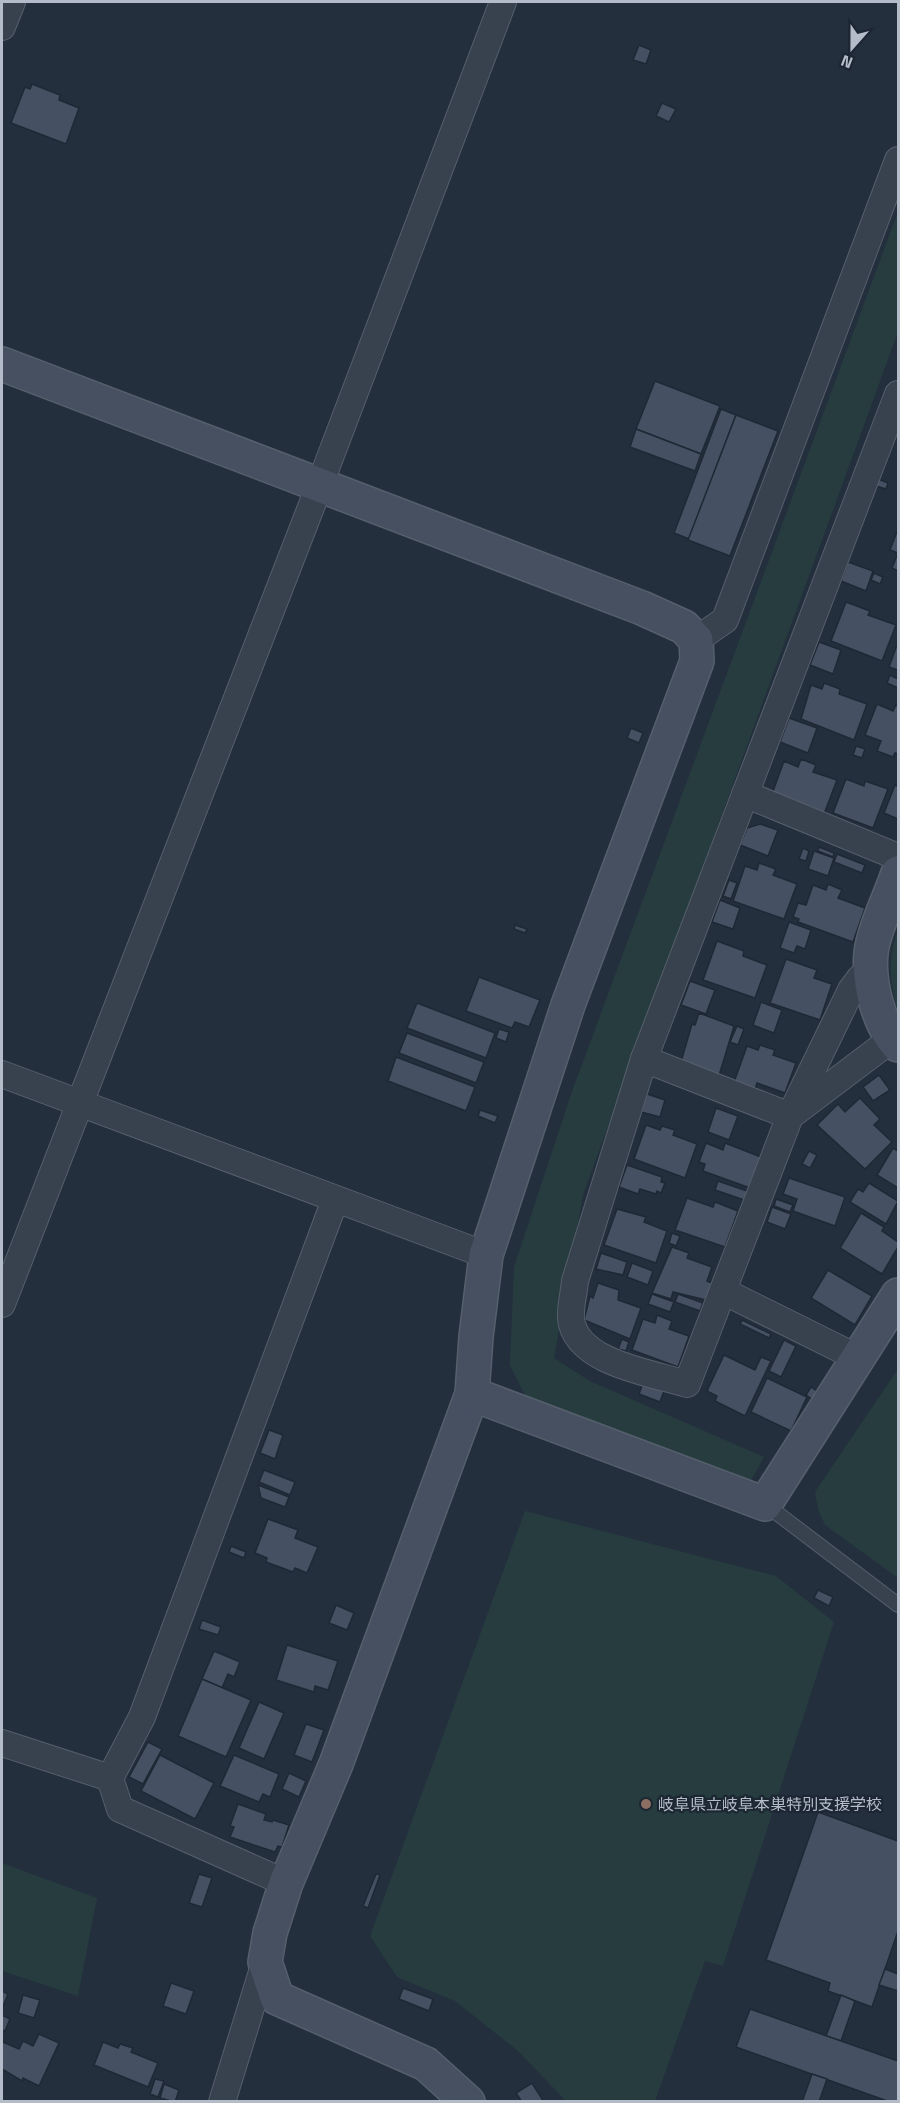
<svg xmlns="http://www.w3.org/2000/svg" width="900" height="2103" viewBox="0 0 900 2103" font-family="'Titillium Web','Noto Sans JP',sans-serif">
<style>
.green{fill:#263c3f}
.building{fill:#455162;stroke:#1f2835;stroke-width:1.5}
.lines{fill:none;stroke-linecap:round;stroke-linejoin:round}
.lane-casing{stroke:#565f6c;stroke-width:16}
.street-casing{stroke:#565f6c;stroke-width:28}
.secondary-casing{stroke:#565f6c;stroke-width:36}
.lane{stroke:#38414e;stroke-width:14}
.street{stroke:#38414e;stroke-width:26}
.secondary{stroke:#465061;stroke-width:33}
.education-dot{fill:#8d6e63;stroke:#1d2633;stroke-width:2}
.labels{text-anchor:middle;dominant-baseline:central;stroke-width:4.5;stroke-linejoin:round;paint-order:stroke}
.poi-label{font-size:16px;fill:#b4bcc9;stroke:#1d2633;text-anchor:start}
</style>
<rect width="100%" height="100%" fill="#242f3e"/>
<!-- green -->
<g class="green">
<path d="M898 212V332L583 1195 554 1358 590 1381 764 1457 747 1488 530 1405 510 1365 514 1267 571 1094Z"/>
<path d="M898 931V1011C890 986 887 956 898 931Z"/>
<path d="M898 1369V1578L825 1525 818 1509 815 1492Z"/>
<path d="M525 1511 776 1576 834 1622 723 1966 705 1961 655 2101H566L518 2051 455 2001 397 1977 370 1936Z"/>
<path d="M2 1863 97 1898 78 1996 2 1971Z"/>
</g>
<!-- building -->
<g class="building">
<path d="M639 45 651 50 646 64 633 60Z"/>
<path d="M32 84 60 95 59 100 79 108 66 144 11 123 25 87 30 89Z"/>
<path d="M662 103 676 109 669 122 656 116Z"/>
<path d="M655 381 720 406 701 454 636 429Z"/>
<path d="M721 409 736 415 689 539 674 533Z"/>
<path d="M736 415 778 431 730 556 688 540Z"/>
<path d="M636 429 701 454 695 471 630 447Z"/>
<path d="M878 479 888 483 886 489 876 486Z"/>
<path d="M898 529V571L892 568 898 553 890 550Z"/>
<path d="M848 562 873 571 866 591 841 581Z"/>
<path d="M874 573 883 577 880 584 871 580Z"/>
<path d="M846 602 870 611 868 615 896 625 882 661 831 641Z"/>
<path d="M819 642 841 650 833 674 810 665Z"/>
<path d="M898 642V670L889 667Z"/>
<path d="M890 675 898 679V688L887 683Z"/>
<path d="M824 683 840 689 839 694 867 704 854 740 801 719 811 685 822 689Z"/>
<path d="M877 704 893 711 896 705 898 706V754L895 753 893 757 877 751 881 741 865 735Z"/>
<path d="M789 718 817 728 808 753 780 742Z"/>
<path d="M631 728 643 733 639 743 627 738Z"/>
<path d="M856 746 865 749 862 758 853 755Z"/>
<path d="M801 759 816 765 813 772 837 780 824 814 772 794 784 761 798 767Z"/>
<path d="M846 779 864 786 865 781 888 789 873 828 833 813Z"/>
<path d="M895 785 898 787V819L884 813Z"/>
<path d="M760 824 778 830 768 856 740 845 747 828Z"/>
<path d="M819 847 834 853 833 857 818 851Z"/>
<path d="M803 848 809 851 806 861 799 859Z"/>
<path d="M814 851 834 858 828 876 808 869Z"/>
<path d="M837 854 865 865 862 873 834 862Z"/>
<path d="M759 863 776 869 773 875 797 884 784 919 733 901 745 866 757 870Z"/>
<path d="M729 880 737 883 731 899 723 896Z"/>
<path d="M828 884 842 890 838 898 865 908 853 942 798 922 799 919 793 917 798 903 806 905 813 885 826 890Z"/>
<path d="M720 900 740 908 733 929 712 922Z"/>
<path d="M789 922 811 930 805 949 797 946 794 953 780 948Z"/>
<path d="M515 925 527 929 525 933 514 929Z"/>
<path d="M717 941 744 951 743 956 767 965 755 998 703 980Z"/>
<path d="M786 959 817 970 814 978 832 984 820 1020 770 1003Z"/>
<path d="M479 977 540 1000 529 1027 515 1022 512 1028 466 1011Z"/>
<path d="M690 981 715 990 706 1014 681 1005Z"/>
<path d="M761 1002 782 1010 774 1033 753 1025Z"/>
<path d="M417 1003 495 1033 486 1058 407 1028Z"/>
<path d="M699 1013 734 1026 718 1079 680 1065 692 1024 695 1025Z"/>
<path d="M737 1026 744 1029 738 1045 730 1042Z"/>
<path d="M499 1029 509 1032 506 1042 496 1038Z"/>
<path d="M407 1033 484 1062 476 1083 399 1053Z"/>
<path d="M760 1045 775 1050 773 1055 796 1063 785 1093 757 1083 755 1089 734 1082 747 1046 758 1050Z"/>
<path d="M396 1057 475 1087 466 1111 388 1081Z"/>
<path d="M879 1075 890 1090 873 1101 863 1087Z"/>
<path d="M647 1094 665 1100 660 1117 641 1112Z"/>
<path d="M860 1098 880 1119 874 1125 892 1142 865 1169 817 1125 838 1104 845 1112Z"/>
<path d="M716 1108 738 1116 729 1140 708 1132Z"/>
<path d="M480 1110 498 1116 495 1123 478 1116Z"/>
<path d="M646 1125 660 1130 662 1126 675 1130 673 1135 697 1144 685 1178 634 1159Z"/>
<path d="M706 1143 723 1150 725 1143 761 1157 750 1188 703 1171 705 1164 699 1162Z"/>
<path d="M893 1148 898 1151V1188L877 1175Z"/>
<path d="M809 1151 817 1155 810 1168 802 1164Z"/>
<path d="M627 1165 662 1177 661 1182 665 1183 661 1193 657 1191 656 1194 640 1189 638 1194 619 1187Z"/>
<path d="M789 1178 845 1197 835 1226 793 1211 797 1199 783 1194Z"/>
<path d="M718 1181 750 1192 747 1201 715 1190Z"/>
<path d="M869 1183 898 1201 886 1224 850 1202 858 1189 863 1192Z"/>
<path d="M687 1198 713 1207 715 1202 738 1211 725 1247 675 1230Z"/>
<path d="M776 1199 793 1205 790 1212 774 1206Z"/>
<path d="M772 1207 791 1214 785 1229 767 1222Z"/>
<path d="M617 1209 646 1217 644 1222 667 1231 656 1263 604 1245Z"/>
<path d="M861 1213 884 1227 882 1231 898 1242V1247L882 1274 840 1248Z"/>
<path d="M672 1233 680 1236 676 1246 669 1243Z"/>
<path d="M672 1247 689 1253 687 1258 712 1267 707 1281 712 1283 706 1300 673 1292 671 1299 652 1293Z"/>
<path d="M601 1253 627 1262 623 1275 596 1269Z"/>
<path d="M632 1263 653 1271 648 1285 627 1277Z"/>
<path d="M828 1270 872 1296 855 1325 811 1298Z"/>
<path d="M598 1283 619 1290 618 1300 641 1308 630 1339 584 1320 590 1296 593 1298Z"/>
<path d="M652 1294 674 1302 670 1312 648 1304Z"/>
<path d="M678 1294 703 1303 700 1311 675 1302Z"/>
<path d="M657 1315 672 1321 669 1329 689 1336 678 1367 632 1350 643 1319 655 1323Z"/>
<path d="M742 1320 771 1334 769 1338 740 1324Z"/>
<path d="M622 1339 629 1342 626 1351 618 1349Z"/>
<path d="M784 1340 796 1346 781 1377 769 1371Z"/>
<path d="M724 1355 755 1370 761 1357 771 1361 745 1416 715 1401 717 1396 707 1391Z"/>
<path d="M767 1378 807 1397 791 1431 751 1412Z"/>
<path d="M643 1383 664 1391 660 1402 639 1394Z"/>
<path d="M811 1387 817 1391 812 1399 806 1395Z"/>
<path d="M269 1430 283 1435 275 1459 260 1453Z"/>
<path d="M264 1470 295 1482 290 1495 259 1482Z"/>
<path d="M258 1485 289 1497 285 1507 261 1498Z"/>
<path d="M268 1519 298 1530 295 1538 318 1547 307 1573 295 1568 293 1572 266 1562 267 1558 255 1553Z"/>
<path d="M231 1546 246 1552 244 1558 229 1552Z"/>
<path d="M818 1590 833 1597 829 1606 814 1598Z"/>
<path d="M336 1605 354 1613 347 1630 329 1623Z"/>
<path d="M202 1620 221 1627 218 1635 199 1629Z"/>
<path d="M287 1645 338 1661 328 1690 315 1686 314 1692 276 1680Z"/>
<path d="M214 1651 240 1662 234 1677 228 1674 222 1688 202 1679Z"/>
<path d="M202 1679 251 1700 226 1757 178 1736Z"/>
<path d="M259 1702 284 1713 264 1759 239 1748Z"/>
<path d="M306 1724 324 1730 312 1762 294 1755Z"/>
<path d="M148 1742 162 1749 143 1784 129 1777Z"/>
<path d="M160 1755 214 1783 195 1819 141 1791Z"/>
<path d="M234 1755 279 1774 270 1797 263 1794 259 1802 220 1786Z"/>
<path d="M289 1773 306 1781 299 1797 282 1789Z"/>
<path d="M238 1804 266 1814 264 1820 272 1822 273 1820 289 1825 282 1847 278 1846 275 1852 230 1837 234 1827 230 1826Z"/>
<path d="M818 1812 898 1841V1931L872 2007 828 1991 830 1983 766 1960Z"/>
<path d="M199 1874 212 1878 202 1907 189 1903Z"/>
<path d="M376 1874 380 1875 368 1908 363 1906Z"/>
<path d="M885 1969 898 1974V1991L879 1985Z"/>
<path d="M171 1983 194 1991 186 2014 163 2006Z"/>
<path d="M403 1988 433 1999 429 2011 399 1999Z"/>
<path d="M2 1991 8 1994 2 2009Z"/>
<path d="M23 1995 40 2000 34 2018 18 2013Z"/>
<path d="M841 1995 855 2001 841 2041 826 2036Z"/>
<path d="M750 2009 898 2061V2102H890L736 2047Z"/>
<path d="M2 2015 10 2019 5 2031 2 2030Z"/>
<path d="M39 2034 59 2043 39 2086 23 2078 22 2081 2 2069V2045L3 2042 19 2049 23 2041 33 2046Z"/>
<path d="M103 2042 118 2048 120 2044 133 2048 131 2052 158 2063 148 2087 94 2065Z"/>
<path d="M812 2074 827 2079 819 2102H802Z"/>
<path d="M155 2079 164 2081 158 2097 150 2094Z"/>
<path d="M532 2083 544 2102H522L516 2093Z"/>
<path d="M164 2084 179 2090 175 2102 160 2098Z"/>
</g>
<g class="lines">
<defs>
<path id="lane" d="M765 1504 898 1605"/>
<g id="street">
<path d="M2 27 12 2"/>
<path d="M696 640 725 620 898 160"/>
<path d="M745 794 898 857"/>
<path d="M892 1039 790 1116 644 1059 898 394"/>
<path d="M644 1059 575 1281C574 1293 570 1307 571 1319 576 1363 652 1373 687 1384L790 1116 851 990 860 978 871 974"/>
<path d="M2 1074 486 1255"/>
<path d="M723 1291 860 1359"/>
<path d="M2 1304 320 484 503 2"/>
<path d="M2 1743 110 1778"/>
<path d="M286 1883 120 1809 110 1778 142 1717 335 1200"/>
<path d="M222 2102 265 1962"/>
</g>
<g id="secondary">
<path d="M2 364 642 608 684 627 696 640 697 661 568 1005 486 1255 476 1337 472 1394 336 1764 286 1883 270 1933 265 1962 277 1998 426 2064 468 2102"/>
<path d="M898 873C891 895 873 931 871 953 868 982 878 1024 898 1045"/>
<path d="M472 1394 765 1504 898 1295"/>
</g>
</defs>
<!-- lane casing -->
<use href="#lane" class="lane-casing"/>
<!-- street casing -->
<use href="#street" class="street-casing"/>
<!-- secondary casing -->
<use href="#secondary" class="secondary-casing"/>
<!-- lane -->
<use href="#lane" class="lane"/>
<!-- street -->
<use href="#street" class="street"/>
<!-- secondary -->
<use href="#secondary" class="secondary"/>
</g>
<!-- markers -->
<circle class="education-dot" cx="646" cy="1804" r="6"/>
<g class="labels">
<!-- poi labels -->
<g class="poi-label">
<text x="658" y="1804">岐阜県立岐阜本巣特別支援学校</text>
</g>
</g>
<!-- border -->
<rect width="900" height="2103" fill="none" stroke="#b4bcc9" stroke-width="6"/>
<!-- north arrow -->
<g transform="translate(852 48) rotate(201)" stroke="#1d2633" stroke-width="4.5" paint-order="stroke">
<path d="M0-4.5L10 22L0 15L-10 22Z" fill="#b4bcc9"/>
<text y="-9" font-size="16" font-weight="bold" text-anchor="middle" fill="#b4bcc9">N</text>
</g>
</svg>
